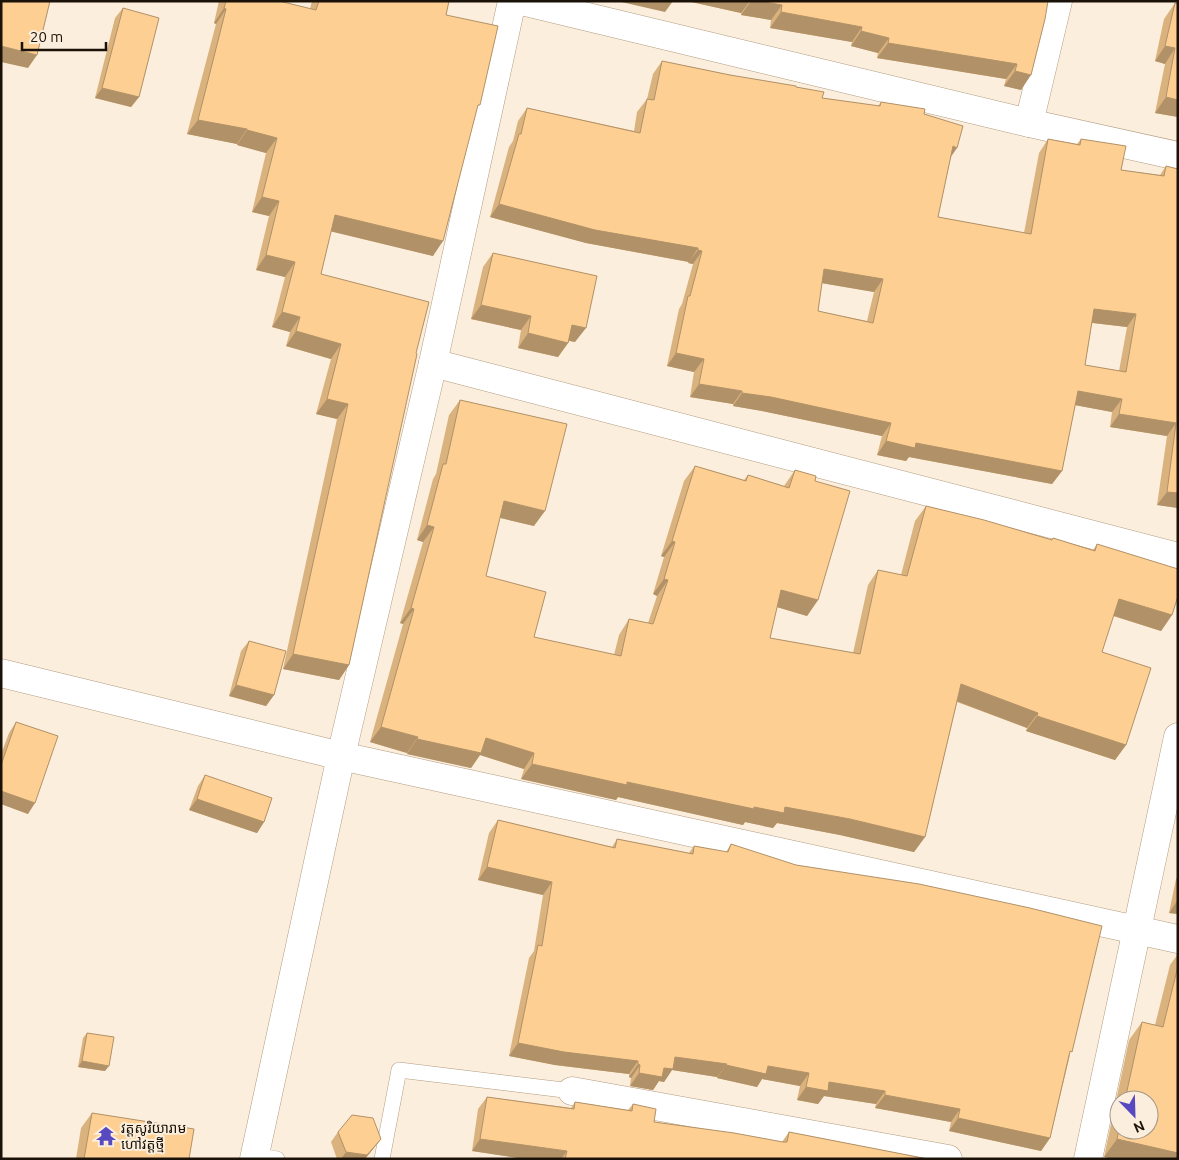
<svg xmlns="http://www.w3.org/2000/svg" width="1179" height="1160" viewBox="0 0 1179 1160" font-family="Ubuntu,'Noto Sans Khmer',sans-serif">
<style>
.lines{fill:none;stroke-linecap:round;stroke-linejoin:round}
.lane-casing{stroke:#b29c80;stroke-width:16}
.street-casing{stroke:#b29c80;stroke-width:29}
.secondary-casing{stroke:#b29c80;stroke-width:29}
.lane{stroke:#fff;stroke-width:15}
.street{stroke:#fff;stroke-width:28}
.secondary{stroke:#fff;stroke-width:28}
.wall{fill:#dab27e;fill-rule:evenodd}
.shaded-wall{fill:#b19167}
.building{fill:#fdcf93;stroke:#b19167;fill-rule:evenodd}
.labels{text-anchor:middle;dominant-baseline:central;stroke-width:4;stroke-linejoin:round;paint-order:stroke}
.poi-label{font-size:14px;fill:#1a1208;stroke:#fceedc;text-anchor:start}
</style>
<rect width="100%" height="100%" fill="#fceedc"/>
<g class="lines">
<defs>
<g id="lane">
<path d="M255 1155 277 1159"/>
<path d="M382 1159 399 1070 572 1091"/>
</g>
<g id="street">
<path d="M521 1 1029 123 1178 156"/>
<path d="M1029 123 1058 1"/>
<path d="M433 363 1178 557"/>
<path d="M1 673 341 756 1178 939"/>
<path d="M572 1091 948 1159"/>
<path d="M254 1159 341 756 433 363 512 1"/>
</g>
<path id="secondary" d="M1088 1159 1178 737"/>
</defs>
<!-- lane casing -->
<use href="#lane" class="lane-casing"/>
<!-- street casing -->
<use href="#street" class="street-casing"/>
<!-- secondary casing -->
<use href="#secondary" class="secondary-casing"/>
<!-- lane -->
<use href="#lane" class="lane"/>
<!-- street -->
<use href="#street" class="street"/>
<!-- secondary -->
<use href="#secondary" class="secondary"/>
</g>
<!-- wall -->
<g class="wall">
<path d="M219 1H279L310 9 312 1H449L446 15 477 109 433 256 331 231 321 274 416 353 349 665 339 680 283 669 337 419 316 414 331 359 286 346 290 332 272 327 285 277 256 270 269 216 252 212 266 153 237 145V144L187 134 216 24 214 23Z"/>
<path d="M687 1H1048L1021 90 1004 86 1006 79 877 58 878 53 851 46 852 42 770 28 771 20 741 15V13Z"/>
<path d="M1175 3 1178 4V117L1155 113 1165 64 1155 61 1164 19Z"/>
<path d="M123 8 139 97 131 107 95 98 115 18Z"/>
<path d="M662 61 730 75 796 87 822 98 878 106 881 102 924 114 951 156 938 217 1024 233 1039 153 1048 139 1077 144 1081 139 1121 170 1160 175 1166 166 1178 169V508L1157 505 1167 436 1110 427 1112 412 1075 405 1062 471 1052 484 909 457 906 461 877 455 882 436 762 411 733 406V404L690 397 694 372 667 366 679 309 682 304 693 264 688 263 689 262 586 243 490 217 509 147 513 141 518 121 527 108 634 131 637 112 647 99 653 74ZM822 283 874 292 867 321 818 311ZM1092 323 1127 327 1119 371 1085 365Z"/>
<path d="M493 253 575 342 569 341 568 343 558 357 518 348 521 330 471 319 483 267Z"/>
<path d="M460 400 534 526 500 518 486 576 534 637 614 655 619 635 629 619 648 623 657 596 653 594 664 557 661 556 684 481 695 466 744 480 748 475 784 486 795 470 815 481 818 600 807 616 777 607 770 638 853 653 868 585 878 570 901 575 915 521 926 506 1052 540 1053 538 1093 550 1097 544 1172 615 1161 631 1113 616 1102 652 1126 745 1115 760 1026 731 1027 728 957 702 925 837 914 852 840 835 777 823 773 828 745 822 743 825 618 797 616 800 521 779 524 769 480 755 471 768 407 754V753L370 742 403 624 400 623 423 542 417 540 433 479 436 474 449 415Z"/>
<path d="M249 641 274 695 266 706 229 696 241 651Z"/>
<path d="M16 722 28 814 1 804V754L9 733Z"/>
<path d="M205 775 264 822 257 833 189 810 198 786Z"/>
<path d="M498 820 612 847 617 839 689 853 694 846 726 852 731 844 1070 1055 1050 1138 1041 1151 949 1131 951 1122 875 1108 876 1104 824 1096 818 1104 797 1100 800 1086 762 1079 757 1087 717 1078V1077L672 1070 664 1082 659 1081 653 1090 630 1086 631 1078 629 1077V1074L555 1065 509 1056 529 958 534 951 543 895 478 880 489 833Z"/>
<path d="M1178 876V914L1169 913 1176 879Z"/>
<path d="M1178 954V1159L1104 1157 1129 1040 1142 1022 1155 1025 1170 965ZM1119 1100H1149L1119 1130Z"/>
<path d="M87 1033 105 1071 78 1067 83 1038Z"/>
<path d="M487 1097 571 1108 575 1102 628 1110 633 1104 654 1122 782 1142 789 1132 928 1159H525L472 1151 478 1109Z"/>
<path d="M92 1113 189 1159H76L81 1128Z"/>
<path d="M338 1132 381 1139 365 1159H337L331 1142Z"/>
</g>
<!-- shaded-wall -->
<g class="shaded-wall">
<path d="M617 1H673L665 12Z"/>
<path d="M687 1H750L741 13Z"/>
<path d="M751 1H759L782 5 771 20 741 15Z"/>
<path d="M224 8 226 9 216 24 214 23Z"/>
<path d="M781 12 862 27 852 42 770 28Z"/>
<path d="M861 31 889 38 878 53 851 46Z"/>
<path d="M888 43 1017 64 1006 79 877 58Z"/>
<path d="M1 46 37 55 28 68 1 62Z"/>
<path d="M1165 46 1175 48 1165 64 1155 61Z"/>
<path d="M1015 71 1031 75 1021 90 1004 86Z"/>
<path d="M102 88 139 97 131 107 95 98Z"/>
<path d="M1166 97 1178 100V117L1155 113Z"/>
<path d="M198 120 247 129 237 144 187 134Z"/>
<path d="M247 130 277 138 266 153 237 145Z"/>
<path d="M953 146 957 148 948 161Z"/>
<path d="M262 197 279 201 269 216 252 212Z"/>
<path d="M499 204 698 248 689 262 586 243 490 217Z"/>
<path d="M335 215 443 241 433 256 325 230Z"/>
<path d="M698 250 702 251 693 264 688 263Z"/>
<path d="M266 255 295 262 285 277 256 270Z"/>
<path d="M824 269 883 279 874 292 815 282Z"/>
<path d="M481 305 531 316 521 330 471 319Z"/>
<path d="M1094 309 1136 314 1127 327 1085 322Z"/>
<path d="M282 312 300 317 290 332 272 327Z"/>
<path d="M572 325 586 328 575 342 562 339Z"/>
<path d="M296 331 341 344 331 359 286 346Z"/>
<path d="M528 333 568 343 558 357 518 348Z"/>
<path d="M676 353 704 359 694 372 667 366Z"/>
<path d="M699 384 742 391 733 404 690 397Z"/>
<path d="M1078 391 1122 399 1112 412 1069 404Z"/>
<path d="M742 393 771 397 891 423 882 436 762 411 733 406Z"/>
<path d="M327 399 348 404 337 419 316 414Z"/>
<path d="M1119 414 1176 423 1167 436 1110 427Z"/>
<path d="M886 441 916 443 1062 471 1052 484 909 457 906 461 877 455Z"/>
<path d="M1167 492 1178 493V508L1157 505Z"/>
<path d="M504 501 545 511 534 526 493 516Z"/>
<path d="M427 525 434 527 423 542 417 540Z"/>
<path d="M672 541 675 542 664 557 661 556Z"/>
<path d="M664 579 668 580 657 596 653 594Z"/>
<path d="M781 590 818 600 807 616 770 605Z"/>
<path d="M1119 599 1172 615 1161 631 1108 614Z"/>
<path d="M411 608 414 609 403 624 400 623Z"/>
<path d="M293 654 349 665 339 680 283 669Z"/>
<path d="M961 684 1038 713 1027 728 951 699Z"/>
<path d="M236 685 274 695 266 706 229 696Z"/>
<path d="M1037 716 1126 745 1115 760 1026 731Z"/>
<path d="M381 727 418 737 407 753 370 742Z"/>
<path d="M486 738 534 753 524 769 480 755 471 768 407 754 417 739Z"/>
<path d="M532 764 754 807H785L850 819 925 837 914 852 840 835 777 823 773 828 745 822 743 825 618 797 616 800 521 779Z"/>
<path d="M1 791 35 803 28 814 1 804Z"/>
<path d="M197 799 264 822 257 833 189 810Z"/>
<path d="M487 867 552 882 543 895 478 880Z"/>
<path d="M1177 901 1178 914 1169 913Z"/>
<path d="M518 1043 638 1061 629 1074 555 1065 509 1056Z"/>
<path d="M675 1057 727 1064 717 1077 672 1070 664 1082 659 1081 653 1090 630 1086 639 1073 664 1068Z"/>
<path d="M82 1061 109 1066 105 1071 78 1067Z"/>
<path d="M638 1064 640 1065 631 1078 629 1077Z"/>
<path d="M726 1065 768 1066 809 1073 800 1086 762 1079 757 1087 717 1078Z"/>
<path d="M829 1082 885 1091 876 1104 824 1096 818 1104 797 1100 806 1087Z"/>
<path d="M885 1095 960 1109 951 1122 875 1108Z"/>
<path d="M958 1118 1050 1138 1041 1151 949 1131Z"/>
<path d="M381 1139 365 1159H341L346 1152Z"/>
<path d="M480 1139 567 1151 561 1159H525L472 1151Z"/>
<path d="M1117 1139 1178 1153V1159H1112L1104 1157Z"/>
</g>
<!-- building -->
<g class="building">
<path d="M1 1H50L37 55 1 46Z"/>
<path d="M226 1H279L316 10 319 1H449L446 15 498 26 480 105H478L443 241 335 215 321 274 429 302 416 353 417 354 349 665 293 654 348 404 327 399 341 344 296 331 300 317 282 312 295 262 266 255 279 201 262 197 277 138 247 130V129L198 120 226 9 224 8Z"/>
<path d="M759 1H1048L1045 19 1031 75 1015 71 1017 64 888 43 889 38 861 31 862 27 781 12 782 5Z"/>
<path d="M1175 3 1178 4V100L1166 97 1175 48 1165 46Z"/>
<path d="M123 8 159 18 139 97 102 88Z"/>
<path d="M662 61 730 75 796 86V87L824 92 822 98 880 106 881 102 925 109 924 114 963 126 957 148 953 146 938 217 1031 234 1048 139 1080 145 1081 139 1126 146 1121 170 1164 176 1166 166 1178 169V493L1167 492 1176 423 1119 414 1122 399 1078 391 1062 471 916 443 915 448 886 441 891 423 771 397 742 393V391L699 384 704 359 676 353 688 296H690L702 251 698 250V248L595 230 499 204 519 134H521L527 108 640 133 647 99 654 100ZM824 269 883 279 873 323 818 311ZM1094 309 1136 314 1126 372 1085 365Z"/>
<path d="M493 253 597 276 586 328 572 325 568 343 528 333 531 316 481 305Z"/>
<path d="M460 400 567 424 545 511 504 501 486 576 546 592 534 637 621 656 629 619 653 624 668 580 664 579 675 542 672 541 695 466 746 481 748 475 789 488 795 470 816 476 815 481 850 491 818 600 781 590 770 638 860 654 878 570 907 576 926 506 984 520 1052 540 1053 538 1095 551 1097 544 1178 569V596L1172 615 1119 599 1102 652 1151 668 1126 745 1037 716 1038 713 961 684 925 837 850 819 785 807 784 813 754 807V809L627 782V785L532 764 534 753 486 738 481 753 417 739 418 737 381 727 414 609 411 608 434 527 427 525 443 464H446Z"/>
<path d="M249 641 286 651 274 695 236 685Z"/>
<path d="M16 722 58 736 35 803 1 791V765Z"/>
<path d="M205 775 272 798 264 822 197 799Z"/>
<path d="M498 820 615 848 617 839 693 854 694 846 728 852 731 844 796 865 919 884 1030 908 1102 926 1072 1052 1070 1051 1050 1138 958 1118 960 1109 885 1095V1091L829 1082 828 1091 806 1087 809 1073 768 1066 766 1074 726 1065 727 1064 675 1057 673 1069 664 1068 662 1077 639 1073 640 1065 638 1064V1061L564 1052 518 1043 538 945 542 946 552 882 487 867Z"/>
<path d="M1178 966V1153L1117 1139 1119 1130H1149V1100H1125L1142 1022 1163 1027Z"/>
<path d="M87 1033 114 1037 109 1066 82 1061Z"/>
<path d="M487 1097 574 1109 575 1102 632 1111 633 1104 656 1109 654 1122 734 1133 783 1142H787L789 1132 928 1159H565L567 1151 480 1139Z"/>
<path d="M92 1113 194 1129 189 1159H84Z"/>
<path d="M352 1115 373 1118 381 1139 367 1155 346 1152 338 1132Z"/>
</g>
<!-- icons -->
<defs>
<symbol id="temple-bare" viewBox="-9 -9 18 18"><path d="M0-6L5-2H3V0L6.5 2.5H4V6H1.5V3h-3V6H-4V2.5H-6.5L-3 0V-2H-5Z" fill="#5949c1" stroke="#fceedc" stroke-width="2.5" paint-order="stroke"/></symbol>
</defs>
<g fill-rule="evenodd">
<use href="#temple-bare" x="92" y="1122" width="28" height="28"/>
</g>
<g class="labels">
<!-- poi labels -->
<g class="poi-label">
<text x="121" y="1128">វត្តសូរិយារាម<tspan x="121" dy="16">ហៅវត្តថ្មី</tspan></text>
</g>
</g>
<!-- border -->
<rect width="1179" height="1160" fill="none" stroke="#1a1208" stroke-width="5"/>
<!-- north arrow -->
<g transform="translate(1134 1115) rotate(157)"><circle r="24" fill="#fceedc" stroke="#a29687"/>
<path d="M0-4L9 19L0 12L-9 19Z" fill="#5949c1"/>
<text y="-8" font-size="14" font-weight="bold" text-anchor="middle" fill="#1a1208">N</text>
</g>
<!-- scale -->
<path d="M22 42v8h84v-8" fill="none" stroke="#1a1208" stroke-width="2.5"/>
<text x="30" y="42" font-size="15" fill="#1a1208" stroke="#fceedc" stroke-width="4" paint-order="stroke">20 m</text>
</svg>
